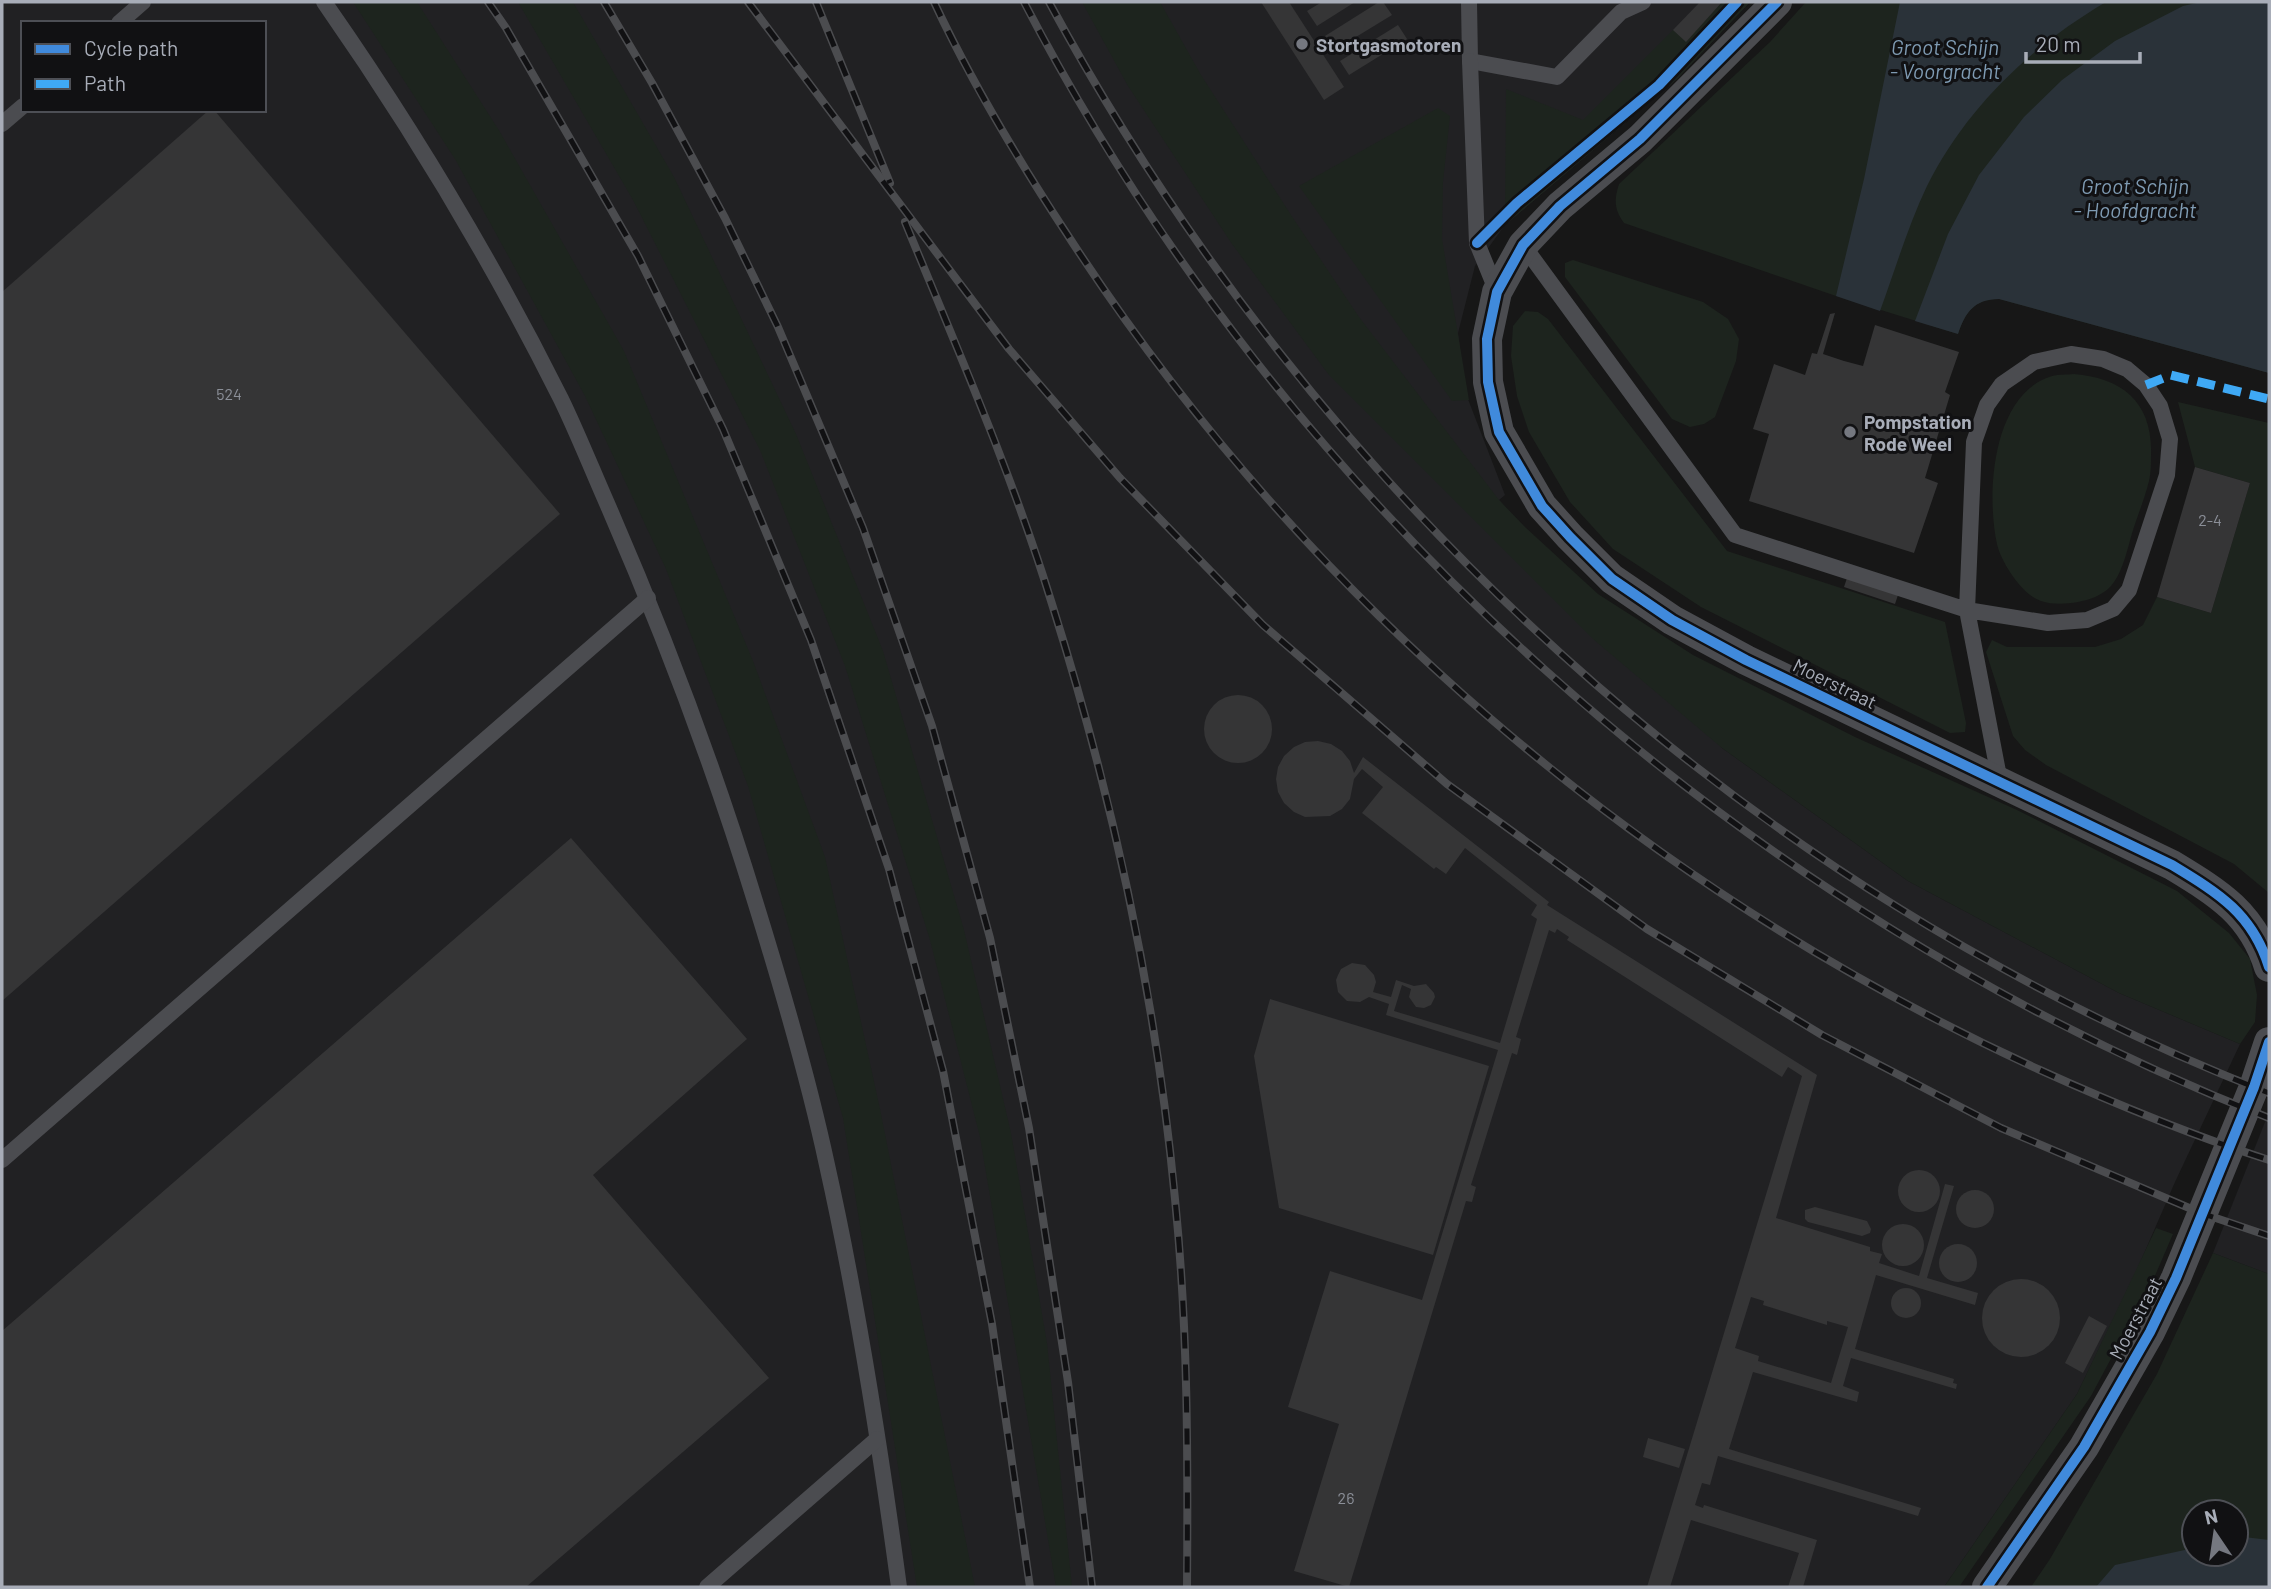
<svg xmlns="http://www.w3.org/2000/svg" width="2271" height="1589" viewBox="0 0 2271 1589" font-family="Barlow,sans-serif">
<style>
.built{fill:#212123;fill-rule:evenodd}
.green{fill:#1d241e;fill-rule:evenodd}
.water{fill:#2a3239}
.building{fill:#353536;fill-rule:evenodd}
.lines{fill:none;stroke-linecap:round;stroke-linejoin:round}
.service{stroke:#4b4c50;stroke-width:16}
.minor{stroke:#4b4c50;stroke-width:30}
.rail-casing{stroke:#4b4c4f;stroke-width:8}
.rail{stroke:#111113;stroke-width:5;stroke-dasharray:16;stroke-linecap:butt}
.quiet{stroke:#3fa9f5;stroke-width:9;stroke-dasharray:18 9;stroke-linecap:butt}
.cycleway-casing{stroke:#111113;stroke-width:15}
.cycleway{stroke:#408adc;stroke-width:10}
.poi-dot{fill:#757880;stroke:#111113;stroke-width:2.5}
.labels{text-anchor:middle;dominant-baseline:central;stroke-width:6;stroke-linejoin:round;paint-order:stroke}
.number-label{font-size:16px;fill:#8b8f98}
.poi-label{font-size:19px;font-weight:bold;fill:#a8adb8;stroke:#111113;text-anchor:start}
.street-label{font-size:19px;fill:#a8adb8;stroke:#111113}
.water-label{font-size:21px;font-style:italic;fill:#7f9bb3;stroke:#111113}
</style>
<rect width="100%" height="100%" fill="#171717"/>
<!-- built -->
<g class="built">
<path d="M2 2H1750L1678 78 1505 225 1475 266 1458 333 1466 394 1505 495 1499 500 1722 748 1908 881 2119 993 2240 1044 2175 1182 2136 1272 2077 1394 1944 1587H2ZM23 23H264V110H23Z"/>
<path d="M2269 1112V1274L2213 1253Z"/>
</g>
<!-- green -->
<g class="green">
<path d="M353 2H417L500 132 624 351 753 661 825 857 880 1109 975 1587H917L843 1118 748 786 666 569 585 396 455 159Z"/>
<path d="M518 2H573L674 177 796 434 883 651 964 930 1011 1133 1047 1343 1072 1587H1056L980 1137 930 940 845 666 760 450 633 200Z"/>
<path d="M1082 2H1160L1201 75 1291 215 1359 317 1499 500 1525 527 1598 594 1693 655 1855 737 2017 810 2177 891 2229 933 2250 959 2257 995 2255 1022 2240 1044 2119 993 1908 881 1722 748 1593 639 1329 375 1232 244 1128 86Z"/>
<path d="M1722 2H1750L1678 78 1505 225 1506 89 1583 120 1673 30 1686 41Z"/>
<path d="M1806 2H2269V373L1999 299C1974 299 1965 313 1958 334L1836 296 1624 223C1614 209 1614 200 1619 184L1770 42Z"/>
<path d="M1438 108 1450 116 1443 182 1442 239 1469 400 1452 401 1299 186Z"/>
<path d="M1573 260 1703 302 1728 319 1739 339 1736 361 1715 417 1704 424 1690 427 1672 419 1565 277V263Z"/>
<path d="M1525 311 1538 312 1548 319 1727 551 1945 622 1966 723 1965 732 1950 733 1701 607 1613 549 1570 502 1529 432 1517 396 1511 356 1513 326Z"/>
<path d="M2074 374C2123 378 2153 403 2151 455 2151 463 2151 473 2149 481 2145 497 2139 512 2134 527 2128 545 2124 571 2111 586 2103 595 2089 600 2078 602 2066 604 2053 605 2041 601 2022 595 2001 562 1997 544 1986 494 1992 394 2052 376 2059 374 2067 375 2074 374Z"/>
<path d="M2178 402 2269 423V893L2234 864 2046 765 2025 750 2013 736 1986 652 1992 640 2007 647H2095L2121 639 2143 625 2157 597 2211 613 2250 483 2195 467Z"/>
<path d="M2156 1228 2173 1234 2154 1278 2091 1396 1959 1587H1944L2077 1394Z"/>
<path d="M2213 1253 2269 1274V1587H2031L2050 1559 2157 1374ZM2194 1512H2236V1554H2194Z"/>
</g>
<!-- water -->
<g class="water">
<path d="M1900 2H2106C2031 46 1966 108 1927 186 1908 226 1895 270 1880 311L1836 296 1864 179Z"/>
<path d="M2201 2H2269V373L1999 299C1974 299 1965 313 1958 334L1915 321 1948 234 1979 175 2024 117 2062 80 2115 41 2183 6Z"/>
<path d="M2244 1537 2269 1540V1587H2096L2115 1565 2194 1548V1554H2236V1539Z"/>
</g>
<!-- building -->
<g class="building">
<path d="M1261 2H1289L1344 87 1324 100Z"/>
<path d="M1322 2H1355L1317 26 1307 11Z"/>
<path d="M1379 2H1383L1392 15 1333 51 1325 36Z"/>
<path d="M1700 2H1722L1686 42 1673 30Z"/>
<path d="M1398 25 1407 39 1349 75 1340 61Z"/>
<path d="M209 110H214L560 514 2 1001V292Z"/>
<path d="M1835 313 1823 354 1844 361 1863 366 1875 325 1959 352 1945 392 1950 395 1925 478 1938 483 1914 553 1749 501 1769 434 1753 429 1774 364 1805 375 1812 353 1817 354 1830 314Z"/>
<path d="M2195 467 2250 483 2211 613 2157 597Z"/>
<path d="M1848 575 1898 595 1895 604 1844 587Z"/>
<circle cx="1238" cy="729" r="34"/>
<path d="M1318 741 1331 744 1342 751 1350 761 1354 773 1363 757 1549 902 1547 905 1817 1075 1776 1218 1870 1247V1251L1882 1254 1879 1263 1919 1276 1945 1184 1954 1186 1927 1278 1978 1293 1975 1305 1876 1275 1855 1349 1954 1379 1953 1383 1957 1384 1956 1389 1851 1358 1843 1386 1859 1392 1857 1402 1753 1372 1729 1449 1921 1508 1918 1516 1718 1456 1710 1485 1702 1483 1695 1505 1703 1508 1704 1505 1817 1540 1803 1587H1788L1799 1553 1691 1520 1670 1587H1647L1802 1076 1788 1067 1782 1077 1567 940 1569 937 1557 929 1555 933 1549 930 1516 1037 1521 1039 1517 1055 1512 1053 1471 1185 1476 1187 1472 1202 1466 1201 1349 1587 1294 1571 1339 1424 1288 1407 1330 1271 1422 1300 1498 1050 1386 1015 1389 1004 1369 997 1360 1002 1347 1001 1338 992 1336 980 1338 975 1341 969 1352 963 1365 965 1374 975 1376 982 1373 992 1391 997 1396 980 1414 986 1426 984 1434 993 1435 997 1431 1005 1424 1008 1416 1007 1409 997 1411 989 1402 985 1394 1011 1500 1043 1537 919 1531 915 1537 905 1465 848 1446 874 1436 867 1434 869 1362 813 1383 787 1362 769 1354 779 1350 799 1342 809 1330 816 1305 817 1294 812 1284 803 1278 792 1276 779 1278 767 1284 756 1294 747 1305 742ZM1751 1297 1764 1301 1763 1305 1827 1325V1321L1848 1327 1831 1383 1758 1361 1759 1356 1735 1348Z"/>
<path d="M571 838 747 1039 593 1175 769 1378 526 1587H2V1331Z"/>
<path d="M1270 999 1489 1066 1433 1255 1279 1208 1254 1056Z"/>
<circle cx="1919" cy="1191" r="21"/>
<circle cx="1975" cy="1209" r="19"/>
<path d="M1815 1207 1867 1221 1871 1229 1870 1233 1862 1236 1808 1222 1805 1219V1210Z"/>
<circle cx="1903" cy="1245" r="21"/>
<circle cx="1958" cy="1263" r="19"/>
<circle cx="2021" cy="1318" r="39"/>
<circle cx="1906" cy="1303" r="15"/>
<path d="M2089 1316 2107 1326 2083 1373 2065 1363Z"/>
<path d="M1648 1438 1685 1449 1679 1468 1643 1457Z"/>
</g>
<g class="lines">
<!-- service -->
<g class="service">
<path d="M324 2C412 128 492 261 561 399 578 434 593 472 609 508 665 637 714 767 755 901 782 988 808 1076 827 1165 858 1304 880 1446 899 1587"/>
<path d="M1469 2 1470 61 1557 77 1621 12 1643 2"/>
<path d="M119 23 143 2"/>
<path d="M1470 61 1477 243 1497 292"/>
<path d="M2 124 23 106"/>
<path d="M1523 245 1735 535 1967 610 2048 623 2087 620 2113 609 2129 590 2167 475 2170 439 2160 406 2146 385 2127 369 2103 359 2071 354 2034 362 2002 384 1987 405 1974 442 1967 610 2000 782"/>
<path d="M2 1160 648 598"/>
<path d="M707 1587 877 1439"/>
</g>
<!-- minor -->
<g class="minor">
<path d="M1777 2 1640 139 1560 206 1523 245 1497 292 1487 339 1488 382 1499 432 1542 506 1570 537 1612 579 1672 620 1746 660 2172 865C2218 893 2252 913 2269 967"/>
<path d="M1987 1587 2084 1447 2150 1332 2176 1278 2254 1087 2269 1042"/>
</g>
<defs>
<g id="rail">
<path d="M488 2 506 28 638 256 723 429 811 640 889 869 943 1071 992 1324 1030 1587"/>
<path d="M604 2 652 83 725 218 778 327 863 528 932 726 990 938 1029 1128 1068 1382 1092 1587"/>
<path d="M748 2 1009 349 1120 478 1263 625 1447 784 1647 929 1822 1035 2001 1128 2201 1213 2269 1236"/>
<path d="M816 2 890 183"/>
<path d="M934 2C971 81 1017 158 1065 231 1302 598 1643 889 2040 1070 2115 1104 2191 1135 2269 1160"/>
<path d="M1024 2C1286 506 1741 911 2269 1118"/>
<path d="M1049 2C1315 493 1747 890 2269 1093"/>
<path d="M905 222C957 348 1012 474 1052 604 1113 798 1156 997 1175 1199 1188 1328 1188 1457 1187 1587"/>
</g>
</defs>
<!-- rail casing -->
<use href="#rail" class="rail-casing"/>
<!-- rail -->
<use href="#rail" class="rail"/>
<!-- quiet -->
<path class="quiet" d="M2146 385 2171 375 2269 399"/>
<defs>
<g id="cycleway">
<path d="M1777 2 1640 139 1560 206 1523 245 1497 292 1487 339 1488 382 1499 432 1542 506 1570 537 1612 579 1672 620 1746 660 2172 865C2218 893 2252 913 2269 967"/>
<path d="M1477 243 1517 203 1659 85 1737 2"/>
<path d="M1987 1587 2084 1447 2150 1332 2176 1278 2254 1087 2269 1042"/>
</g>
</defs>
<!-- cycleway casing -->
<use href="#cycleway" class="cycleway-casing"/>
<!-- cycleway -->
<use href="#cycleway" class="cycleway"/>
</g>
<!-- markers -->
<g class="poi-dot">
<circle cx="1302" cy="44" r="7"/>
<circle cx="1850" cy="432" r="7"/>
</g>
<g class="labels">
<!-- number labels -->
<g class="number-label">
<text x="229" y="393">524</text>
<text x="2210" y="519">2-4</text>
<text x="1346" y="1497">26</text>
</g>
<!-- poi labels -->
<g class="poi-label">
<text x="1316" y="44">Stortgasmotoren</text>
<text x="1864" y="421">Pompstation<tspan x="1864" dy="22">Rode Weel</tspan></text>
</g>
<!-- street labels -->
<g class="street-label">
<text transform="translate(1835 683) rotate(26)">Moerstraat</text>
<text transform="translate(2135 1318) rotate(-62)">Moerstraat</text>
</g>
<!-- water labels -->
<g class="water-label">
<text x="1945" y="46">Groot Schijn<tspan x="1945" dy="24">- Voorgracht</tspan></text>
<text x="2135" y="185">Groot Schijn<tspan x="2135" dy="24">- Hoofdgracht</tspan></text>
</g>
</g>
<!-- border -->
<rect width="2271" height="1589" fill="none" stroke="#a8adb8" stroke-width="7"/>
<!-- legend -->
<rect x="21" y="21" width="245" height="91" fill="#111113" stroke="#4d4f55" stroke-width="2"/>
<rect x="35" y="44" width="35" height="10" fill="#408adc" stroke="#4d4f55" stroke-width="2"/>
<text x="84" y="56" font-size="21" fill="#a8adb8">Cycle path</text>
<rect x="35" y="79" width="35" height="10" fill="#3fa9f5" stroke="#4d4f55" stroke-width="2"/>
<text x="84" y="91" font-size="21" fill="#a8adb8">Path</text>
<!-- north arrow -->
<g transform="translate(2215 1533) rotate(347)"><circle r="33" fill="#111113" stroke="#4d4f55" stroke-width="2"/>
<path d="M0-5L12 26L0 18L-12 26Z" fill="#757880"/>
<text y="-10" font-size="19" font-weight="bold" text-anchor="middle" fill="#a8adb8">N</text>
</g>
<!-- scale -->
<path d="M2026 52v10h114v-10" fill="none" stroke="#a8adb8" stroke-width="3.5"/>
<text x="2036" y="52" font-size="21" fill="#a8adb8" stroke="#111113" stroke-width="5" paint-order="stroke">20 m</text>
</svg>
